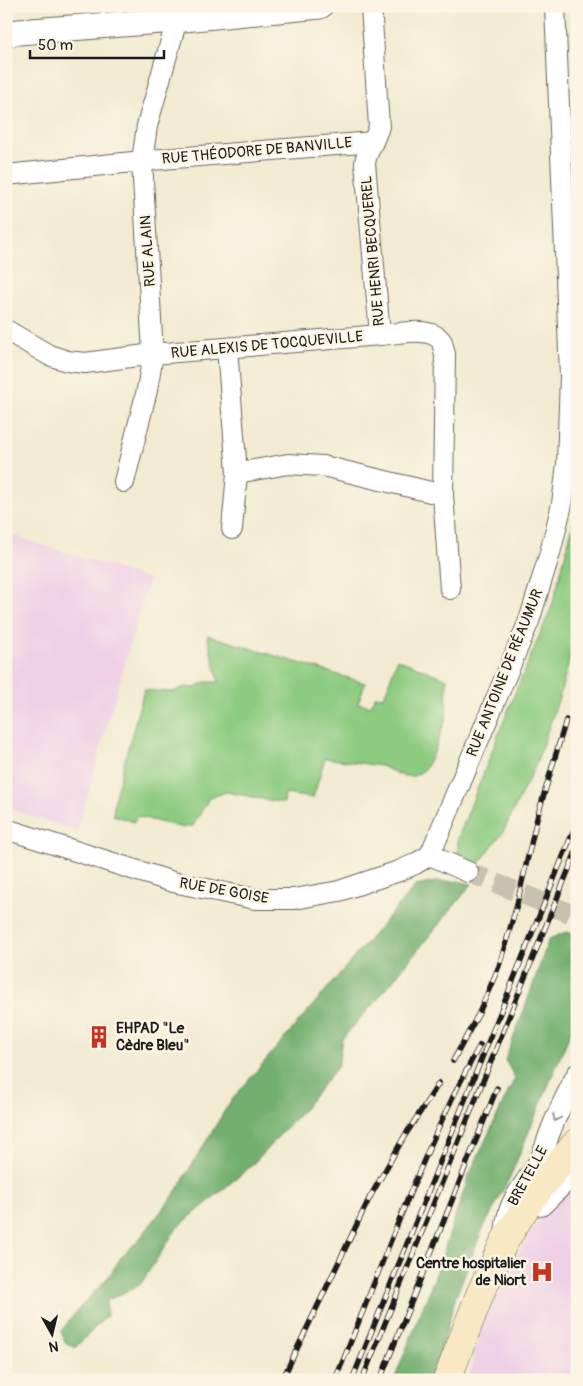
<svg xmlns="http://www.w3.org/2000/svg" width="583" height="1386" viewBox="0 0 583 1386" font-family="Pangolin,sans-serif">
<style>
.built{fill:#efd0e6}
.green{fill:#8dcb80;stroke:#54744e}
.forest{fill:#72af6e;stroke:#476645}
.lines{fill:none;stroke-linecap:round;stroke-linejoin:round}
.minor-tunnel{stroke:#c7c2ad;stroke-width:20;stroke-dasharray:20 10;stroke-linecap:butt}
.minor-casing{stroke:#67645b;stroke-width:22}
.tertiary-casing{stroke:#67645b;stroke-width:27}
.secondary-casing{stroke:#67645b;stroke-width:29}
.minor{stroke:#fff;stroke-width:20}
.tertiary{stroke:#fff;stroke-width:25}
.secondary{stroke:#f8e8c3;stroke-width:28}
.rail-casing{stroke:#1c1c1c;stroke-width:5.5}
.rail{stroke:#fcf5e5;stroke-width:4;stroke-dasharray:11;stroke-linecap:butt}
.oneway{stroke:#999}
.labels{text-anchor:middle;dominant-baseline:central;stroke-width:5;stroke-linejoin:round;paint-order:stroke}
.street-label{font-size:15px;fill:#1c1c1c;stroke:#fcf5e5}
.poi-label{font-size:15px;font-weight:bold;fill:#1c1c1c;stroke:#fcf5e5;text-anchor:start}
</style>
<rect width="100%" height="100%" fill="#fcf5e5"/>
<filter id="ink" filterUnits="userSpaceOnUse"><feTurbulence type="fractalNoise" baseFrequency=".02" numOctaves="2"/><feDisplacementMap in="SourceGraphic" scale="10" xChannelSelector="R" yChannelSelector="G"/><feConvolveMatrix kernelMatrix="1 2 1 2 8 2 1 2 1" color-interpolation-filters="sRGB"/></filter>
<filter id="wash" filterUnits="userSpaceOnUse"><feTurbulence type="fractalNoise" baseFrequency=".0096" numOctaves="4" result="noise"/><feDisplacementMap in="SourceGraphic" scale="20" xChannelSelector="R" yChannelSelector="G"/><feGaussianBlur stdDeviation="1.12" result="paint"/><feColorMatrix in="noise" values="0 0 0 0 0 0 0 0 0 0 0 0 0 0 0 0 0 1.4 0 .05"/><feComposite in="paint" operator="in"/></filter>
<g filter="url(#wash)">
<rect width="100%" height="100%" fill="#f2ebd1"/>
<!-- built -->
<g class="built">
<path d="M6 533 149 579 77 831 6 808Z"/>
<path d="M577 1179V1380H469L484 1309 529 1235 548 1208Z"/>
</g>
<!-- green -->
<g class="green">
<path d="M577 509V632L559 698 536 764 503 832 474 870 458 857V838L515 693 552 606Z"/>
<path d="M207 635 365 683 358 703 371 706 375 696 384 697 397 659 447 679 446 718 434 752 424 770 414 776H403L381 766 325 758 313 798 285 794 284 803 226 792 209 798 193 826H185L184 828 136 816 134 822 113 815 115 796 144 690 173 692 185 687 195 688 205 682H219Z"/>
</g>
<!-- forest -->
<g class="forest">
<path d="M458 881 472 884 377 1000 342 1039 338 1066 304 1109 251 1166 177 1228 140 1285 106 1301 107 1316 75 1348 65 1342 61 1331 77 1311 109 1276 122 1256 137 1242 173 1196 230 1102 415 886 436 882Z"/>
<path d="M566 932 577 934V1017L510 1177 481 1233 455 1299 433 1380H394L436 1274 469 1175 515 1078 505 1060 524 1010 549 939Z"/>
</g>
</g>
<g filter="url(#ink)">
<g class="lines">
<!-- minor-tunnel -->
<path class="minor-tunnel" d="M468 872 577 916"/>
<defs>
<g id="minor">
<path d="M371 6 379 126C376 139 367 149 365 163L380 335C397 334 432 325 442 342 443 345 444 351 445 354L443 495 450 589"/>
<path d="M6 175 162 159 373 142"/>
<path d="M6 330 49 355 67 361 85 363 153 354 380 335"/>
<path d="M227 349 237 473 288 464 323 466 443 495"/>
<path d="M124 482 147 390 153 354 142 161 147 126 174 30V20"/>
<path d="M232 529 237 473"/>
<path d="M6 829 173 882 255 899H294L339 891 399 871 415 864 430 855"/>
<path d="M430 855 529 621 550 553 562 504 567 464 570 376 555 6"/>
<path d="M430 855 468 872"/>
<path d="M541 1206 577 1171"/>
<path d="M505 1234C507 1198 524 1188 540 1159 545 1150 547 1139 551 1130 558 1111 568 1092 577 1074"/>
</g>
<path id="tertiary" d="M6 33 174 20 320 6"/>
<path id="secondary" d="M447 1380 480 1294 504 1242 531 1199 577 1142"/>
</defs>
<!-- minor casing -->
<use href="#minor" class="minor-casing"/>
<!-- tertiary casing -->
<use href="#tertiary" class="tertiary-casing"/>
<!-- secondary casing -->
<use href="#secondary" class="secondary-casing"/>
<!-- minor -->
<use href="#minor" class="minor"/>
<!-- tertiary -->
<use href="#tertiary" class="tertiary"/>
<!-- secondary -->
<use href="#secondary" class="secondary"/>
<defs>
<g id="rail">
<path d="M453 1061 479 1013 499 966 516 908 537 818 566 720"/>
<path d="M282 1380 370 1197 404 1137 439 1083"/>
<path d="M335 1380C382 1268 421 1151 480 1045"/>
<path d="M352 1380 577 822"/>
<path d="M362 1380 577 849"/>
<path d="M380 1380 497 1088"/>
</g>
</defs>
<!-- rail casing -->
<use href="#rail" class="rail-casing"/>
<!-- rail -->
<use href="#rail" class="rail"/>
</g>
<!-- one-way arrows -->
<defs><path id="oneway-chevron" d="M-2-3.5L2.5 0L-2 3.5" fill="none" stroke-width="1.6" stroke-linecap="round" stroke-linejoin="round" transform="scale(1.25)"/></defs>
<use class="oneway" href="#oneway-chevron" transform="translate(556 1118) rotate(115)"/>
</g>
<!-- icons -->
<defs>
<symbol id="building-bare" viewBox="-9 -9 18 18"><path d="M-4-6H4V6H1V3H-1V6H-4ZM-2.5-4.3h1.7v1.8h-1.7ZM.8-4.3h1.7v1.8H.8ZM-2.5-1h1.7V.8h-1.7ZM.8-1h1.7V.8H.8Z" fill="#c8321e" stroke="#fcf5e5" stroke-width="2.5" paint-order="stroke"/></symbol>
<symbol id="hospital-bare" viewBox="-9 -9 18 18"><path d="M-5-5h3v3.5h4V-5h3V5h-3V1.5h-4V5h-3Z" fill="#c8321e" stroke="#fcf5e5" stroke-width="2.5" paint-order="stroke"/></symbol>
</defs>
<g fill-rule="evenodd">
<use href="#building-bare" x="83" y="1021" width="32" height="32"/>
<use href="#hospital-bare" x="526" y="1256" width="32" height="32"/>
</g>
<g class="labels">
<!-- street labels -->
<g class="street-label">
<text transform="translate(257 151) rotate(-5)">RUE THÉODORE DE BANVILLE</text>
<text transform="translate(148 251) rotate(-94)">RUE ALAIN</text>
<text transform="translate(373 251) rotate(-95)">RUE HENRI BECQUEREL</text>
<text transform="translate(267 345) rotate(-5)">RUE ALEXIS DE TOCQUEVILLE</text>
<text transform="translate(505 673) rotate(-68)">RUE ANTOINE DE RÉAUMUR</text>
<text transform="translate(224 891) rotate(10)">RUE DE GOISE</text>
<text transform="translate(528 1176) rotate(-61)">BRETELLE</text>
</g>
<!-- poi labels -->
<g class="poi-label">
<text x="116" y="1028">EHPAD "Le<tspan x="116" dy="17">Cèdre Bleu"</tspan></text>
<text x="526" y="1263" text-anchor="end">Centre hospitalier<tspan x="526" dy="17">de Niort</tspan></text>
</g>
</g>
<!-- margin -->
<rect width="583" height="1386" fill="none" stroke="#fcf5e5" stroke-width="25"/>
<!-- north arrow -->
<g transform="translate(52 1334) rotate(172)" stroke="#fcf5e5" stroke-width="4" paint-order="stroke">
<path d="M0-4L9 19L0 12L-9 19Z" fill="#1c1c1c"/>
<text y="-8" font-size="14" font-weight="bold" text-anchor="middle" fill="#1c1c1c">N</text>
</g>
<!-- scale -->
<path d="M30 50v8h134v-8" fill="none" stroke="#1c1c1c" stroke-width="2.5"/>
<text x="38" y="50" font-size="15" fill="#1c1c1c" stroke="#fcf5e5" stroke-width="4" paint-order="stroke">50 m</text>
</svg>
